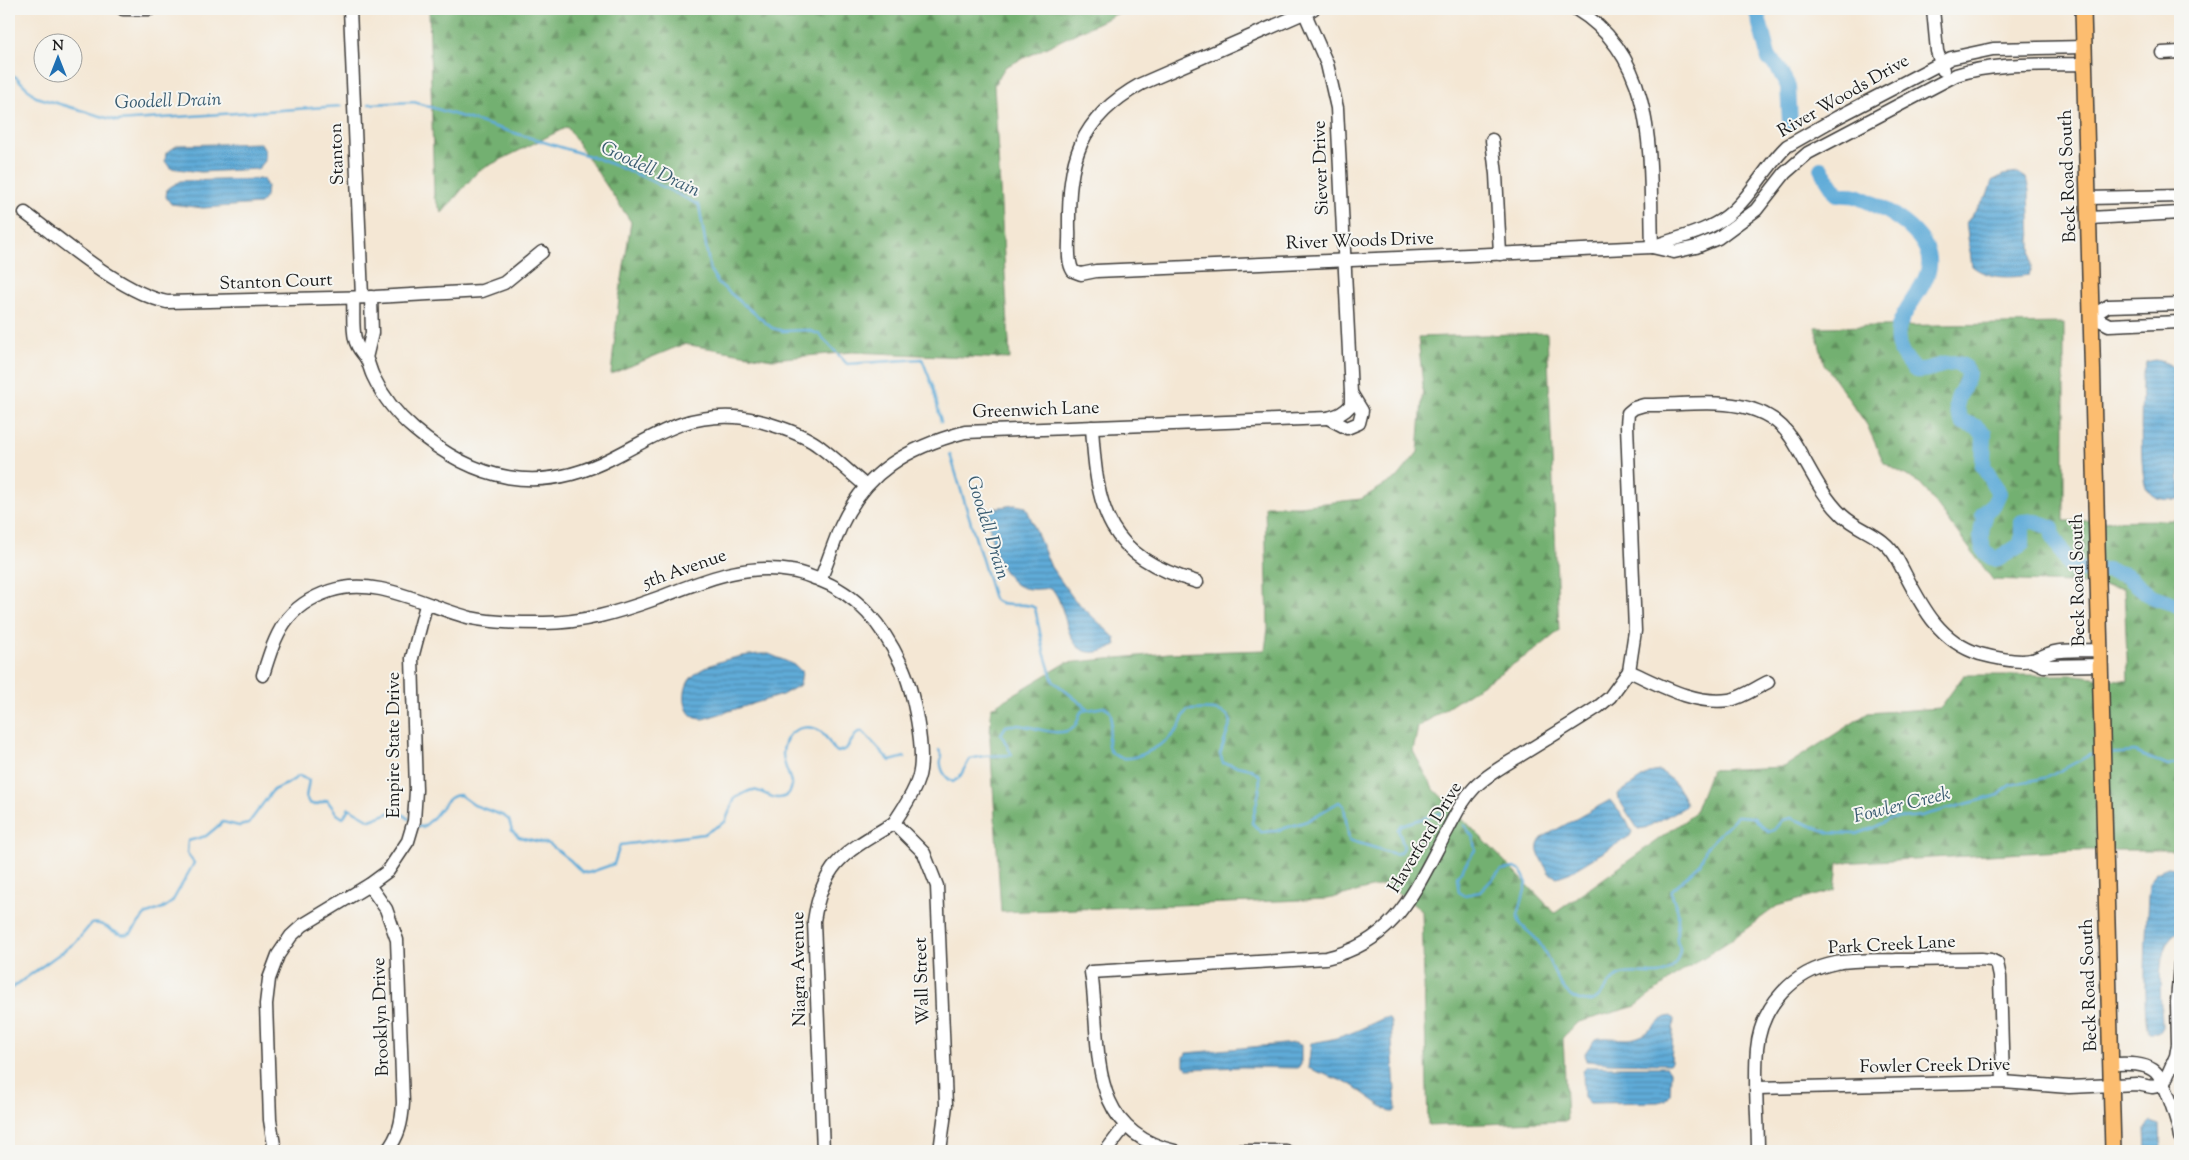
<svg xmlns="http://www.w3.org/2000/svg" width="2189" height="1160" viewBox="0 0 2189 1160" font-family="'Sorts Mill Goudy',serif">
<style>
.forest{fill:url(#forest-firs);stroke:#486646}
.water{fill:url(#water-rules);stroke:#3e647a}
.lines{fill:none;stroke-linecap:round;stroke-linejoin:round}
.stream{stroke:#5fabd8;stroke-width:2.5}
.river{stroke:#5fabd8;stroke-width:16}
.minor-casing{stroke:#3c3a38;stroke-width:15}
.major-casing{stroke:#3c3a38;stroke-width:18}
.minor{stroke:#fff;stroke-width:12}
.major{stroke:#fcbd6f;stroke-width:15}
.labels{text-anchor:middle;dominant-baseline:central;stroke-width:4;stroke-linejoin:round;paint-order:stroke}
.street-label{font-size:18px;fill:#1c1c1c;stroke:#f6f6f2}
.water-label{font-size:19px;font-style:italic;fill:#3a5c71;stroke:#f6f6f2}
</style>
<defs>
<pattern id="forest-firs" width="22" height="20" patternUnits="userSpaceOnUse" patternTransform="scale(1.25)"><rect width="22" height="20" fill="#73b071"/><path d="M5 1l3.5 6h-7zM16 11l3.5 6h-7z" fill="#5e8e5c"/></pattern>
<pattern id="water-rules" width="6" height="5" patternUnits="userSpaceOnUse" patternTransform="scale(1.25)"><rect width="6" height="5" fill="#5fabd8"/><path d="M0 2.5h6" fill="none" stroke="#4e8aae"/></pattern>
</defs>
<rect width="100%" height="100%" fill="#f6f6f2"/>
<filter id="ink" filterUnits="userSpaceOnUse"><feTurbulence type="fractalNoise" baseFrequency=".02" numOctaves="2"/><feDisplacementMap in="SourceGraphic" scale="10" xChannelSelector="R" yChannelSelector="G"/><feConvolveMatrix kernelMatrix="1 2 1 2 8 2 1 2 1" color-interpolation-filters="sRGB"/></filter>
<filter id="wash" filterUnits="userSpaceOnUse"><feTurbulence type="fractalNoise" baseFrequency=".0096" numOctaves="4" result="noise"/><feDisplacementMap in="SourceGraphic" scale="20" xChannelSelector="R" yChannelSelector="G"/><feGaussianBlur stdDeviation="1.12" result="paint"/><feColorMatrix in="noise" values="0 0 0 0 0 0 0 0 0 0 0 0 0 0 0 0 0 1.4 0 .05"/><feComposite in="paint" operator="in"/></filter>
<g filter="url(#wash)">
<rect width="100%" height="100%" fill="#f4e7d4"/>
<!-- forest -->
<g class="forest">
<path d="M429 9H1127L1005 67 994 85 1010 359 852 352 772 359 684 344 611 374 619 298 631 222 567 127 478 171 442 213 434 197Z"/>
<path d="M2064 323V521L2180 520V850H2081L1838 863 1835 890 1777 906 1731 940 1679 973 1636 1006 1579 1022 1563 1037 1567 1121 1428 1126 1422 911 1387 884 1328 899 1001 912 990 739 991 708 1066 663 1169 653 1265 650 1268 628 1265 506H1299L1361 499 1398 477 1418 452 1423 386 1418 337 1547 333 1559 631 1538 648 1418 727 1413 751 1433 788 1555 913 1694 814 1711 770 1784 767 1868 713 1940 708 1964 675H2076L2128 681 2124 588 2073 583 1993 580 1921 484 1884 463 1867 425 1824 364 1815 327Z"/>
</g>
<!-- water -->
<g class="water">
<path d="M261 143 265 151V161L258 169 201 172 170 168 165 161 166 153 178 145Z"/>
<path d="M2018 173 2026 178 2029 190 2032 268 2029 275C2010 278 1988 279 1972 266L1966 223 1987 196 1992 181 2003 175Z"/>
<path d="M263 179 267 186 266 197 260 204 203 208 171 204 166 197 167 189 180 181Z"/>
<path d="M2155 360C2168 363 2173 364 2178 377L2180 499C2169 500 2155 501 2148 491 2138 477 2142 396 2142 375L2146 362Z"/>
<path d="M1015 505 1026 507 1051 567 1074 599 1115 638 1116 646C1059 672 1073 610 1051 588 1039 589 1027 591 1017 585 997 571 987 533 990 511L993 508Z"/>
<path d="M769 654 795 665 802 672 800 685 782 695 703 719C682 720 680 689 692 677 707 661 748 653 769 654Z"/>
<path d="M1659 771C1670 775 1684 793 1686 805L1683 808 1645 828 1638 829 1619 800 1618 794 1649 773Z"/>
<path d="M1610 800 1626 820 1632 832 1630 836 1569 873 1557 877 1549 873C1542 860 1531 849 1543 837Z"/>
<path d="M2168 867 2174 868 2180 873V931C2152 941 2162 1003 2162 1027L2159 1032H2149C2141 1025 2147 903 2149 884L2156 872Z"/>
<path d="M1671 1016 1674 1019 1671 1062 1669 1064 1609 1063 1586 1061 1585 1053 1595 1039C1608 1035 1624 1042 1638 1037 1651 1033 1658 1018 1671 1016Z"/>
<path d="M1384 1018H1389L1391 1023 1396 1109 1394 1112H1390L1350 1084 1308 1068 1311 1043C1344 1038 1354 1032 1384 1018Z"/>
<path d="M1295 1043 1301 1045V1065L1297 1068 1242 1067 1188 1069 1184 1065V1057L1187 1053Z"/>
<path d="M1587 1067H1666L1671 1072 1670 1094 1666 1100 1658 1102 1590 1103 1584 1098 1583 1071Z"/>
<path d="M2151 1122 2160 1125 2161 1151H2146L2145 1128Z"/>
</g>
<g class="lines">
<!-- stream -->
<g class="stream">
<path d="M9 73 16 77 36 97 117 121 341 106"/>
<path d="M369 104 414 102 599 159 643 177 699 205 710 270 718 283 772 328 783 331 807 330 819 334 847 364 922 359 933 387 941 422"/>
<path d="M950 454 994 599C1005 611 1023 600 1035 608L1044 652 1053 681 1088 709"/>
<path d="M939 750 942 756C938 766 944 777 953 782L959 778 970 759 983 756 1012 755 1001 734 1006 726C1027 720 1054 741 1073 728 1079 724 1077 716 1082 711L1104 707C1125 716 1092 747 1119 757 1135 763 1167 743 1177 730 1182 724 1182 715 1188 710 1201 710 1227 706 1231 722L1220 754 1223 763 1251 769 1260 776 1259 792 1252 823 1261 832 1276 831 1307 821 1339 802 1344 806 1349 840 1395 854 1400 852 1404 847 1398 829 1401 825 1441 813"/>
<path d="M2107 754 2135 752 2168 766 2180 763"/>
<path d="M1464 825 1473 837 1475 850 1457 877 1459 892 1464 895 1480 892 1501 870 1515 868 1521 871 1527 883 1518 915C1518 927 1531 932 1538 941 1552 959 1557 996 1583 1001 1603 1005 1605 980 1621 975 1640 968 1666 985 1677 960 1678 957 1680 953 1680 949 1680 945 1677 943 1677 939 1676 930 1679 921 1678 912 1677 904 1671 900 1672 890L1700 864 1706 848 1737 816 1753 817 1768 832 1774 830 1782 820 1791 818 1830 833 1856 834 1873 828 1890 819 1921 816 1999 795 2010 785 2048 777 2090 755H2096"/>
<path d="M417 826 422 827C438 820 443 795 460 795L474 805 504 816 509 820 512 831 519 837 549 844 570 860 582 872 588 873 614 864 620 845 704 834 725 822 735 798C740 796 747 791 752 790 764 790 777 805 788 794 801 782 772 762 788 737 796 725 815 724 824 735 830 741 831 749 838 752L846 749 857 733 862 731 890 761 905 757"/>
<path d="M9 990 76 942 91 924C106 920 116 940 131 933L145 915 165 907 172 902 194 863 187 853 188 841 206 836 223 822 239 826 248 824 273 790 287 784 299 776 309 780 306 797 309 803 315 805 327 800 337 814 343 818 349 808 370 820 397 810 409 819"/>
</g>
<!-- river -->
<g class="river">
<path d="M1756 9 1769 59 1777 66 1788 86 1790 122"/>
<path d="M1821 169 1837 194C1843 196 1850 194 1856 196 1881 206 1933 233 1929 266 1925 297 1884 320 1902 353 1906 359 1910 366 1916 370 1932 373 1956 352 1968 372 1969 389 1946 399 1963 422L1976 427 1984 434 1983 466 1999 493 1994 504 1983 514 1984 520C1979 533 1979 557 1998 559L2022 544V522L2034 521 2052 528 2053 536 2070 566 2083 570H2107L2126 575 2151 596 2180 606"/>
</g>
</g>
</g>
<g filter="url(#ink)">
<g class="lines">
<defs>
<g id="minor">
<path d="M123 9H150"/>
<path d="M350 9 362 297"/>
<path d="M1313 9 1141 84C1078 119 1068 161 1069 229 1070 242 1066 260 1073 271L1081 274 1096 271 1652 247C1678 237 1705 233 1727 216 1751 197 1765 167 1787 146L1838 117 1951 58 1993 49 2084 47"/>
<path d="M1576 9C1660 60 1649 162 1652 247"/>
<path d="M1933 9 1937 51 1943 70"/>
<path d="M2162 53 2180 52"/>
<path d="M1492 140 1496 174 1500 254"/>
<path d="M2089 198 2180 196"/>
<path d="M25 213C63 241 122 293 167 302L375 297 482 291 504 283 542 252"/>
<path d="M2090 218 2180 213"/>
<path d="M1652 247 1674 252 1696 247 1718 238 1756 210 1785 173 1808 153 1956 75C1997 62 2042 65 2085 64"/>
<path d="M353 298C354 311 352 326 355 339 357 348 361 351 366 358 369 363 370 370 373 376 383 397 396 414 414 429 475 481 539 496 612 458 656 436 683 414 735 417 757 418 803 433 820 447 836 459 850 473 866 486"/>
<path d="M2092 316 2108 306 2180 304"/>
<path d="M2092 316 2109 325 2180 322"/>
<path d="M366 358 372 333 371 297"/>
<path d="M1328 418 1347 428 1359 423 1362 411 1351 393"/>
<path d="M1092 427C1097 512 1107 556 1197 582"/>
<path d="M820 580C828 562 833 544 841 526 866 471 909 447 965 432L1328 418C1339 415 1344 413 1351 405V393L1337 108 1327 64 1303 9"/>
<path d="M2031 660 2044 666 2100 665"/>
<path d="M1629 671C1660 685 1694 705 1729 700 1742 698 1757 687 1768 682"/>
<path d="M263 675C276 633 285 606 330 591 377 575 426 607 471 618 495 623 520 623 544 623 582 623 619 612 655 599 699 583 742 562 791 571 800 572 809 576 817 579 858 594 883 626 901 664 913 689 927 753 918 779 913 796 903 808 894 823"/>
<path d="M894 823 924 853 937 886 946 1105 940 1151"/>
<path d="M369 885 386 909 397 940 403 1103C402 1122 399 1136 387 1151"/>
<path d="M2111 1064C2124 1064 2141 1062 2153 1070 2165 1078 2178 1122 2180 1137"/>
<path d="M2163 1085 2176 1056 2178 1044 2177 1002 2180 964"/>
<path d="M1758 1088 2003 1082 2069 1087 2137 1084 2152 1087 2163 1085"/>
<path d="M275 1151 270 1120 266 1004 269 979 278 955 291 936 303 925 369 885 388 871 408 841 414 821 416 790 412 658 426 605"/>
<path d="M823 1151 814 921C823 861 846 852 894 823"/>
<path d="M1106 1151 1125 1126"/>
<path d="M1175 1151C1083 1131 1102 1042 1091 972L1326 958C1398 941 1416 887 1448 829 1456 814 1463 799 1475 787 1488 774 1505 765 1521 755 1547 739 1573 723 1598 707L1610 697 1629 671 1635 631 1627 425 1628 413 1634 408 1644 405C1692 406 1761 390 1792 439 1808 464 1820 494 1842 515 1860 532 1884 534 1897 559 1918 597 1934 640 1980 654 1995 658 2017 663 2032 660 2040 658 2046 654 2054 652 2068 649 2085 651 2099 650"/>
<path d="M1237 1151H1286"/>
<path d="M1758 1151C1758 1118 1754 1082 1757 1049 1761 1005 1794 971 1836 963 1856 959 1877 961 1897 960 1925 960 1953 959 1981 959L1991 960 1997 963 2000 977 2003 1082"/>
</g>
<path id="major" d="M2083 9 2113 1151"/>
</defs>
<!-- minor casing -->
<use href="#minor" class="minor-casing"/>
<!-- major casing -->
<use href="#major" class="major-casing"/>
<!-- minor -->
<use href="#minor" class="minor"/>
<!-- major -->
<use href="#major" class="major"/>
</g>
</g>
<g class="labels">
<!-- street labels -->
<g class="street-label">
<text transform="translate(1844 97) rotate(-30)">River Woods Drive</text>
<text transform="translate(338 154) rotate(-92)">Stanton</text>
<text transform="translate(1322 168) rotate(-92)">Siever Drive</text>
<text transform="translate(2069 176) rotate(-92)">Beck Road South</text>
<text transform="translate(1360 242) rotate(-2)">River Woods Drive</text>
<text transform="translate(276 283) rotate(-2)">Stanton Court</text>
<text transform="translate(1036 411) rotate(-2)">Greenwich Lane</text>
<text transform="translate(685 570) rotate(-19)">5th Avenue</text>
<text transform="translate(2079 580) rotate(-91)">Beck Road South</text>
<text transform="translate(395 745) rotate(-90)">Empire State Drive</text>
<text transform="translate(1426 838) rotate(-59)">Haverford Drive</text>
<text transform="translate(1892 946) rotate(-3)">Park Creek Lane</text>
<text transform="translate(800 969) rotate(-91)">Niagra Avenue</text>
<text transform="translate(923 981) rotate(-92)">Wall Street</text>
<text transform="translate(2090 985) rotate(-92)">Beck Road South</text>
<text transform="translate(382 1017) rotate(-92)">Brooklyn Drive</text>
<text transform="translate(1935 1067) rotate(-1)">Fowler Creek Drive</text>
</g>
<!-- water labels -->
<g class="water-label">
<text transform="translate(168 102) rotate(-2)">Goodell Drain</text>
<text transform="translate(650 170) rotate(25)">Goodell Drain</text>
<text transform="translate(987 528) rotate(73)">Goodell Drain</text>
<text transform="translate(1902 806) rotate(-14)">Fowler Creek</text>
</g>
</g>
<!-- margin -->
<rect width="2189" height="1160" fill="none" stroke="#f6f6f2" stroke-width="30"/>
<!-- north arrow -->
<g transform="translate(58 58)"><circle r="24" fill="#f6f6f2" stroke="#9f9f9c"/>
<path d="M0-4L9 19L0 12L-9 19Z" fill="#1f6fb2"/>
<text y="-8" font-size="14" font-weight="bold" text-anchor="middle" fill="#1c1c1c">N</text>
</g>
</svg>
